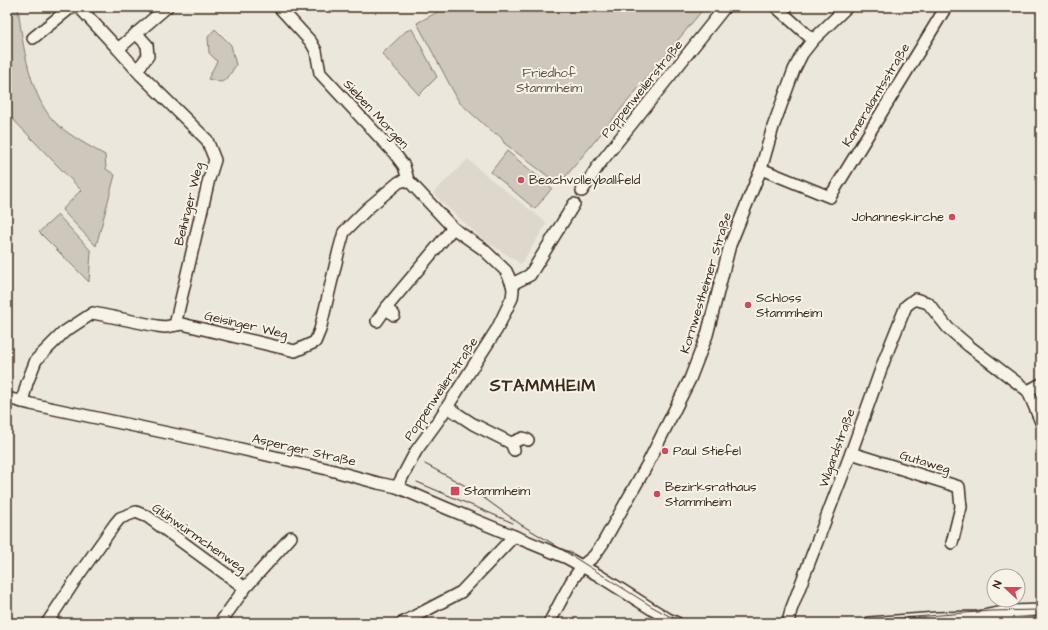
<svg xmlns="http://www.w3.org/2000/svg" width="1048" height="630" viewBox="0 0 1048 630" font-family="'Architects Daughter',sans-serif">
<style>
.built{fill:#ddd7cc}
.green{fill:#cec8bc;stroke:#84796d}
.lines{fill:none;stroke-linecap:round;stroke-linejoin:round}
.minor-casing{stroke:#3b2a1e;stroke-width:14}
.minor{stroke:#f7f3e8;stroke-width:11}
.tram{stroke:#3b2a1e;stroke-width:1}
.poi-dot{fill:#d1495b;stroke:#f7f3e8;stroke-width:1.5}
.labels{text-anchor:middle;dominant-baseline:central;stroke-width:4;stroke-linejoin:round;paint-order:stroke}
.park-label{font-size:13px;fill:#605246;stroke:#f7f3e8}
.street-label{font-size:13px;fill:#3b2a1e;stroke:#f7f3e8}
.poi-label{font-size:13px;fill:#3b2a1e;stroke:#f7f3e8;text-anchor:start}
.district-label{font-size:17px;font-weight:bold;letter-spacing:1px;fill:#3b2a1e;stroke:#f7f3e8}
</style>
<rect width="100%" height="100%" fill="#ece7dc"/>
<filter id="ink" filterUnits="userSpaceOnUse"><feTurbulence type="fractalNoise" baseFrequency=".025" numOctaves="2"/><feDisplacementMap in="SourceGraphic" scale="8" xChannelSelector="R" yChannelSelector="G"/><feConvolveMatrix kernelMatrix="1 2 1 2 8 2 1 2 1" color-interpolation-filters="sRGB"/></filter>
<g filter="url(#ink)">
<!-- built -->
<path class="built" d="M468 159 482 172 547 223 521 264 484 240 447 207 433 193Z"/>
<!-- green -->
<g class="green">
<path d="M7 7H18C22 42 30 101 58 125 72 137 89 146 105 155L106 169 115 175 96 246 62 210 81 190 7 113Z"/>
<path d="M447 7H705L562 181 560 183H557L504 143C501 136 498 134 492 132L459 102 417 23Z"/>
<path d="M215 29 231 45 236 65 227 79 221 82 208 79 217 61 209 53 208 37Z"/>
<path d="M412 29 437 77 419 95 382 54 406 31Z"/>
<path d="M507 151 552 188 535 209 491 172Z"/>
<path d="M58 215 91 251 89 282 39 232Z"/>
</g>
<g class="lines">
<defs>
<g id="minor">
<path d="M167 7 118 49 140 74 207 140 215 160 209 179 175 325"/>
<path d="M279 7 311 42 316 51 320 73 395 154 404 166 408 180 453 228 483 249 506 271 512 284 513 290 512 298 497 329 440 418 416 451 397 487"/>
<path d="M776 7 813 40"/>
<path d="M136 33 147 45 148 56 137 70"/>
<path d="M33 38 69 9 79 7 118 49"/>
<path d="M761 169 830 197 946 7"/>
<path d="M582 191 598 166 725 7"/>
<path d="M512 284 530 275 574 204"/>
<path d="M394 315 386 308 453 228"/>
<path d="M377 321 386 308"/>
<path d="M1028 391 1041 384"/>
<path d="M7 398 31 404 215 443 327 469 378 483 397 487 446 508 567 558 598 575 650 608 668 619 677 623"/>
<path d="M22 402 27 383 36 360 64 332 93 313 157 326 165 327 182 324 295 351 315 342 320 330 339 250 344 232 368 208 399 182 408 180"/>
<path d="M447 407 473 424 511 443 514 450"/>
<path d="M511 443 523 438 528 440"/>
<path d="M851 453 959 487 961 507 952 543"/>
<path d="M984 618 1001 621 1041 623"/>
<path d="M47 623 80 573 115 524 120 518 136 512 148 517 245 588"/>
<path d="M220 623 245 588 291 537"/>
<path d="M402 623 461 592 514 536"/>
<path d="M549 623 571 582 582 566 594 556 603 543 647 465 690 379 707 335 730 245 761 169 773 127 794 70 802 54 813 40 847 7"/>
<path d="M788 623 791 610 851 453 885 358 906 306 915 299 928 303 948 328 969 346 1028 391 1041 422"/>
<path d="M869 623 937 618 978 617 1010 611 1041 610"/>
</g>
</defs>
<!-- minor casing -->
<use href="#minor" class="minor-casing"/>
<!-- minor -->
<use href="#minor" class="minor"/>
<!-- tram -->
<g class="tram">
<path d="M425 464 473 490 520 524 550 542 651 606 669 616 684 623"/>
<path d="M417 482 513 523"/>
<path d="M921 622 978 621 1041 623"/>
<path d="M841 623 990 611 1041 610"/>
</g>
</g>
</g>
<!-- markers -->
<g class="poi-dot">
<circle cx="521" cy="180" r="4"/>
<circle cx="952" cy="217" r="4"/>
<circle cx="748" cy="305" r="4"/>
<circle cx="665" cy="451" r="4"/>
<rect x="450" y="486" width="10" height="10" rx="2"/>
<circle cx="657" cy="494" r="4"/>
</g>
<g class="labels">
<!-- park labels -->
<g class="park-label">
<text x="549" y="73">Friedhof<tspan x="549" dy="15">Stammheim</tspan></text>
</g>
<!-- street labels -->
<g class="street-label">
<text transform="translate(642 89) rotate(-51)">Poppenweilerstraße</text>
<text transform="translate(876 95) rotate(-59)">Kameralamtsstraße</text>
<text transform="translate(376 114) rotate(47)">Sieben Morgen</text>
<text transform="translate(189 204) rotate(-76)">Beihinger Weg</text>
<text transform="translate(706 283) rotate(-73)">Kornwestheimer Straße</text>
<text transform="translate(246 325) rotate(13)">Geisinger Weg</text>
<text transform="translate(441 389) rotate(-56)">Poppenweilerstraße</text>
<text transform="translate(837 448) rotate(-70)">Wigandstraße</text>
<text transform="translate(304 450) rotate(13)">Asperger Straße</text>
<text transform="translate(925 462) rotate(17)">Gutaweg</text>
<text transform="translate(199 538) rotate(35)">Glühwürmchenweg</text>
</g>
<!-- poi labels -->
<g class="poi-label">
<text x="529" y="180">Beachvolleyballfeld</text>
<text x="944" y="217" text-anchor="end">Johanneskirche</text>
<text x="756" y="298">Schloss<tspan x="756" dy="15">Stammheim</tspan></text>
<text x="673" y="451">Paul Stiefel</text>
<text x="665" y="487">Bezirksrathaus<tspan x="665" dy="15">Stammheim</tspan></text>
<text x="464" y="491">Stammheim</text>
</g>
<!-- district labels -->
<g class="district-label">
<text x="543" y="386">STAMMHEIM</text>
</g>
</g>
<!-- margin -->
<rect width="1048" height="630" fill="none" stroke="#f7f3e8" stroke-width="24"/>
<rect x="12" y="12" width="1024" height="606" fill="none" stroke="#3b2a1e" stroke-width="1.5" filter="url(#ink)"/>
<!-- north arrow -->
<g transform="translate(1006 588) rotate(292)"><circle r="19" fill="#f7f3e8" stroke="#aca397"/>
<path d="M0-3L7 15L0 10L-7 15Z" fill="#d1495b"/>
<text y="-6" font-size="11" font-weight="bold" text-anchor="middle" fill="#3b2a1e">N</text>
</g>
</svg>
